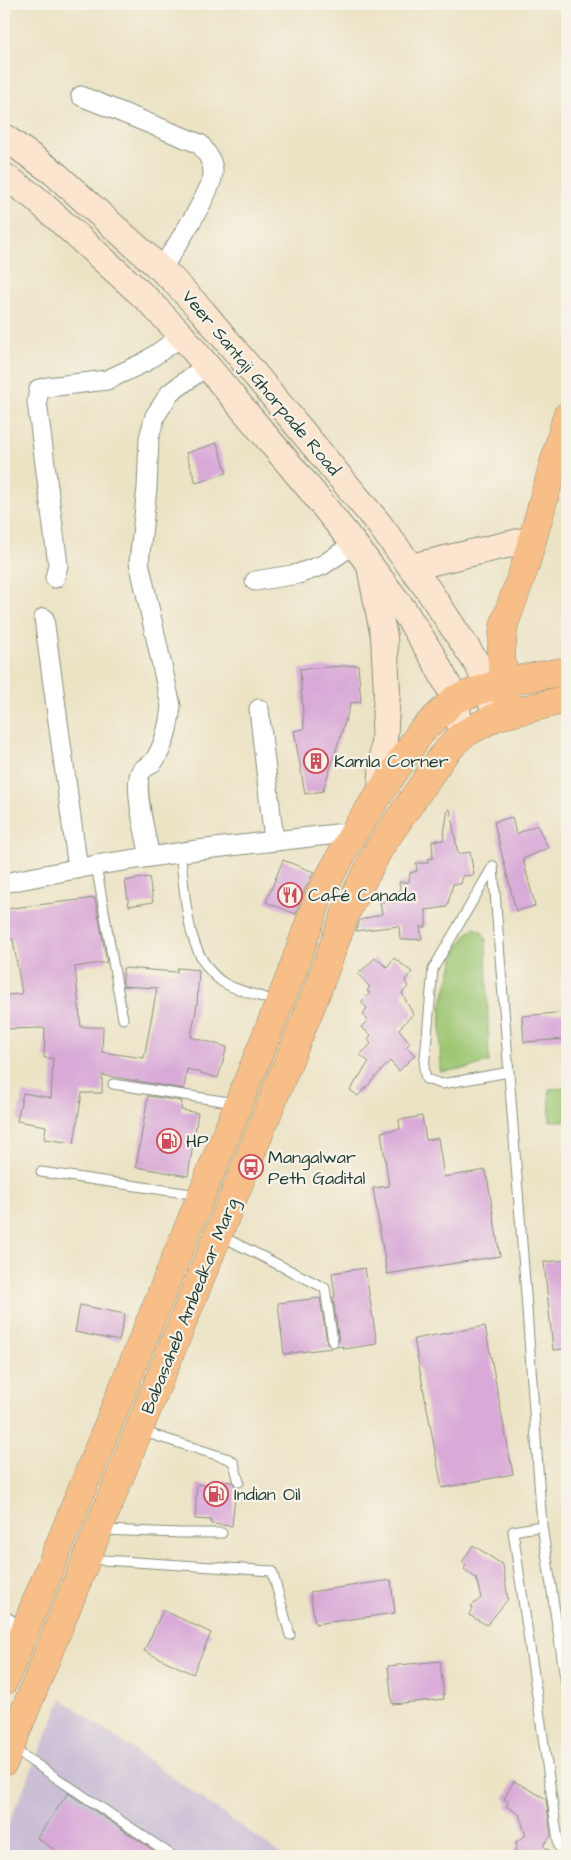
<svg xmlns="http://www.w3.org/2000/svg" width="571" height="1860" viewBox="0 0 571 1860" font-family="'Architects Daughter',sans-serif">
<style>
.industrial{fill:#cbbfd5}
.green{fill:#9cc672;stroke:#5e8253}
.building{fill:#d9aad8}
.lines{fill:none;stroke-linecap:round;stroke-linejoin:round}
.service-casing{stroke:#86907c;stroke-width:11}
.minor-casing{stroke:#86907c;stroke-width:21}
.secondary-casing{stroke:#86907c;stroke-width:28}
.primary-casing{stroke:#86907c;stroke-width:29}
.service{stroke:#fff;stroke-width:9}
.minor{stroke:#fff;stroke-width:19}
.secondary{stroke:#fce5cf;stroke-width:26}
.primary{stroke:#f7be88;stroke-width:28}
.labels{text-anchor:middle;dominant-baseline:central;stroke-width:4.5;stroke-linejoin:round;paint-order:stroke}
.street-label{font-size:18px;fill:#1f3d34;stroke:#f7f3e8}
.poi-label{font-size:18px;fill:#1f3d34;stroke:#f7f3e8;text-anchor:start}
</style>
<rect width="100%" height="100%" fill="#f7f3e8"/>
<filter id="ink" filterUnits="userSpaceOnUse"><feTurbulence type="fractalNoise" baseFrequency=".02" numOctaves="2"/><feDisplacementMap in="SourceGraphic" scale="10" xChannelSelector="R" yChannelSelector="G"/><feConvolveMatrix kernelMatrix="1 2 1 2 8 2 1 2 1" color-interpolation-filters="sRGB"/></filter>
<filter id="wash" filterUnits="userSpaceOnUse"><feTurbulence type="fractalNoise" baseFrequency=".0096" numOctaves="4" result="noise"/><feDisplacementMap in="SourceGraphic" scale="20" xChannelSelector="R" yChannelSelector="G"/><feGaussianBlur stdDeviation="1.12" result="paint"/><feColorMatrix in="noise" values="0 0 0 0 0 0 0 0 0 0 0 0 0 0 0 0 0 1.4 0 .05"/><feComposite in="paint" operator="in"/></filter>
<g filter="url(#wash)">
<rect width="100%" height="100%" fill="#ece3c5"/>
<!-- industrial -->
<path class="industrial" d="M62 1699 283 1856H4V1834Z"/>
<!-- green -->
<g class="green">
<path d="M474 927 482 932 486 940 489 1062 468 1068 440 1072 441 1007 455 955 463 939Z"/>
<path d="M567 1088V1121H550L549 1089Z"/>
</g>
<g id="blocks">
<!-- building -->
<g class="building">
<path d="M217 443 227 473 196 483 186 453Z"/>
<path d="M358 665 361 702 351 703 323 791 305 794 294 731 304 729 300 669Z"/>
<path d="M448 809H450L458 854 470 852 474 875 463 876 461 884H453L447 907 426 910V927H420L422 939 400 940 399 926 356 931 360 920 382 914 380 902H396V896L401 895 399 882H409L410 873 417 871 416 863H428L427 859 433 858 432 841 443 840Z"/>
<path d="M512 817 516 834 537 825 548 848 523 859 535 906 516 911 494 822Z"/>
<path d="M283 860 314 872 304 891 296 914 266 902Z"/>
<path d="M149 877 153 902 129 906 125 881Z"/>
<path d="M95 898 107 962 75 967 81 1027H103L102 1052 144 1058 157 988 123 986V968L177 972V968L199 970 197 1005 191 1037 227 1047 218 1078 187 1069 184 1089 102 1075V1093H82L74 1143 44 1139 46 1126 17 1121 23 1093 51 1098 53 1058H44L45 1028 5 1029V995L22 994 13 939 4 940V909Z"/>
<path d="M375 958 387 967 394 958 412 972 405 980 408 987 402 993 413 1014 399 1029 410 1043 406 1047 415 1055 399 1071 390 1061 358 1096 350 1090 369 1062 360 1055 371 1044 368 1039 371 1035 361 1027 367 1021 363 1014 367 1008 361 1002 370 993 367 991 370 987 358 974Z"/>
<path d="M567 1012V1039L524 1042 522 1016Z"/>
<path d="M148 1096 182 1101 181 1110 198 1113 188 1176 136 1167Z"/>
<path d="M422 1116 426 1140 438 1138 444 1177 486 1170 500 1256 387 1274 373 1188 389 1186 381 1132 400 1129 399 1120Z"/>
<path d="M567 1260V1349L553 1350 544 1262Z"/>
<path d="M365 1268 377 1344 344 1349 343 1346 336 1347 339 1341 333 1297 335 1296 332 1273Z"/>
<path d="M320 1298 327 1343 332 1348 284 1354 278 1303Z"/>
<path d="M80 1305 125 1314 119 1341 75 1332Z"/>
<path d="M485 1326 513 1474 442 1488 414 1339Z"/>
<path d="M215 1480 232 1482 236 1487 232 1526 211 1524V1520L195 1519 197 1484 214 1486Z"/>
<path d="M473 1545 503 1565 508 1599 487 1625 469 1615 473 1609 471 1606 481 1598 476 1578 464 1569 466 1565 462 1562Z"/>
<path d="M391 1580 395 1613 315 1624 310 1592Z"/>
<path d="M163 1610 211 1633 193 1674 144 1651Z"/>
<path d="M440 1661 444 1699 392 1704 388 1666Z"/>
<path d="M514 1781 546 1799 551 1836 543 1846 557 1856H523L514 1852 517 1846 516 1842 526 1835 519 1814 506 1806 509 1802 504 1799Z"/>
<path d="M68 1793 162 1856H64L37 1838Z"/>
</g>
</g>
</g>
<g filter="url(#ink)">
<use href="#blocks" fill-opacity="0" stroke="#86907c" stroke-width="1"/>
<g class="lines">
<defs>
<g id="service">
<path d="M180 852C186 894 184 957 224 983 235 990 264 997 278 1002"/>
<path d="M96 865 123 1019"/>
<path d="M493 866 526 1295 542 1526 567 1691"/>
<path d="M493 866 433 969 424 1069 426 1079 442 1084 509 1072"/>
<path d="M113 1084 235 1103"/>
<path d="M41 1172 198 1195"/>
<path d="M221 1236 325 1288 333 1342"/>
<path d="M141 1431 229 1459 234 1463 239 1482"/>
<path d="M542 1526 513 1531 559 1847 567 1854"/>
<path d="M102 1530 181 1533H222"/>
<path d="M89 1559 272 1571 290 1635"/>
<path d="M12 1748 173 1856"/>
</g>
<g id="minor">
<path d="M81 96 200 144C206 152 213 161 213 172 214 189 172 253 161 269"/>
<path d="M55 578 58 565 37 402 39 389 48 387 107 380 145 362 182 336"/>
<path d="M255 581 298 574 323 565 354 544"/>
<path d="M44 618 78 869"/>
<path d="M259 709 274 841"/>
<path d="M150 857C146 836 134 791 140 773 143 767 150 766 154 761 165 745 169 724 171 706L139 562 147 488 149 438 155 416 170 393 206 366"/>
<path d="M4 883 96 865 197 850 354 832"/>
<path d="M4 1621 23 1634"/>
</g>
<g id="secondary">
<path d="M4 137 53 172 171 278 203 312 379 524 429 591 478 665 488 687 495 717"/>
<path d="M4 176 34 197 149 301 182 336 310 489 354 544 403 609 433 657 455 699 462 735"/>
<path d="M411 567 532 539"/>
<path d="M371 572 384 637 387 692 381 791"/>
</g>
<g id="primary">
<path d="M506 699 501 654 504 625 525 566 567 416"/>
<path d="M4 1681 290 977 319 896 354 832 420 733 455 699 503 682 567 671"/>
<path d="M4 1762 317 991 346 912 380 847 444 754 462 735 495 717 567 699"/>
</g>
</defs>
<!-- service casing -->
<use href="#service" class="service-casing"/>
<!-- minor casing -->
<use href="#minor" class="minor-casing"/>
<!-- secondary casing -->
<use href="#secondary" class="secondary-casing"/>
<!-- primary casing -->
<use href="#primary" class="primary-casing"/>
<!-- service -->
<use href="#service" class="service"/>
<!-- minor -->
<use href="#minor" class="minor"/>
<!-- secondary -->
<use href="#secondary" class="secondary"/>
<!-- primary -->
<use href="#primary" class="primary"/>
</g>
</g>
<!-- icons -->
<defs>
<symbol id="building-ring" viewBox="-11 -11 22 22"><circle r="9.5" fill="#f7f3e8" stroke="#d1495b" stroke-width="1.5"/><path d="M-4-6H4V6H1V3H-1V6H-4ZM-2.5-4.3h1.7v1.8h-1.7ZM.8-4.3h1.7v1.8H.8ZM-2.5-1h1.7V.8h-1.7ZM.8-1h1.7V.8H.8Z" fill="#d1495b"/></symbol>
<symbol id="restaurant-ring" viewBox="-11 -11 22 22"><circle r="9.5" fill="#f7f3e8" stroke="#d1495b" stroke-width="1.5"/><path d="M-5-6h1v4h1v-4h1v4h1v-4h1v5L-1.5 .5V6h-2V.5L-5-1ZM5-6V6H3V1.5H1.5Q1.5-4 5-6Z" fill="#d1495b"/></symbol>
<symbol id="fuel-ring" viewBox="-11 -11 22 22"><circle r="9.5" fill="#f7f3e8" stroke="#d1495b" stroke-width="1.5"/><path d="M-5.5-6h7V0h2V4h1.3V-2.5L3-4.5l.8-.8L6-3V5H2.5V1h-1V6h-7ZM-4.2-4.7v3.2H.2V-4.7Z" fill="#d1495b"/></symbol>
<symbol id="bus-ring" viewBox="-11 -11 22 22"><circle r="9.5" fill="#f7f3e8" stroke="#d1495b" stroke-width="1.5"/><path d="M-5-6H5V4H4V6H2V4H-2V6H-4V4H-5ZM-3.5-4V0h7V-4ZM-3.5 1.2v1.5H-2V1.2ZM2 1.2v1.5H3.5V1.2Z" fill="#d1495b"/></symbol>
</defs>
<g fill-rule="evenodd">
<use href="#building-ring" x="302" y="747" width="28" height="28"/>
<use href="#restaurant-ring" x="276" y="881" width="28" height="28"/>
<use href="#fuel-ring" x="155" y="1127" width="28" height="28"/>
<use href="#bus-ring" x="237" y="1153" width="28" height="28"/>
<use href="#fuel-ring" x="202" y="1480" width="28" height="28"/>
</g>
<g class="labels">
<!-- street labels -->
<g class="street-label">
<text transform="translate(261 383) rotate(50)">Veer Santaji Ghorpade Road</text>
<text transform="translate(190 1306) rotate(-68)">Babasaheb Ambedkar Marg</text>
</g>
<!-- poi labels -->
<g class="poi-label">
<text x="334" y="761">Kamla Corner</text>
<text x="308" y="895">Café Canada</text>
<text x="186" y="1141">HP</text>
<text x="268" y="1157">Mangalwar<tspan x="268" dy="21">Peth Gadital</tspan></text>
<text x="234" y="1494">Indian Oil</text>
</g>
</g>
<!-- margin -->
<rect width="571" height="1860" fill="none" stroke="#f7f3e8" stroke-width="20"/>
</svg>
